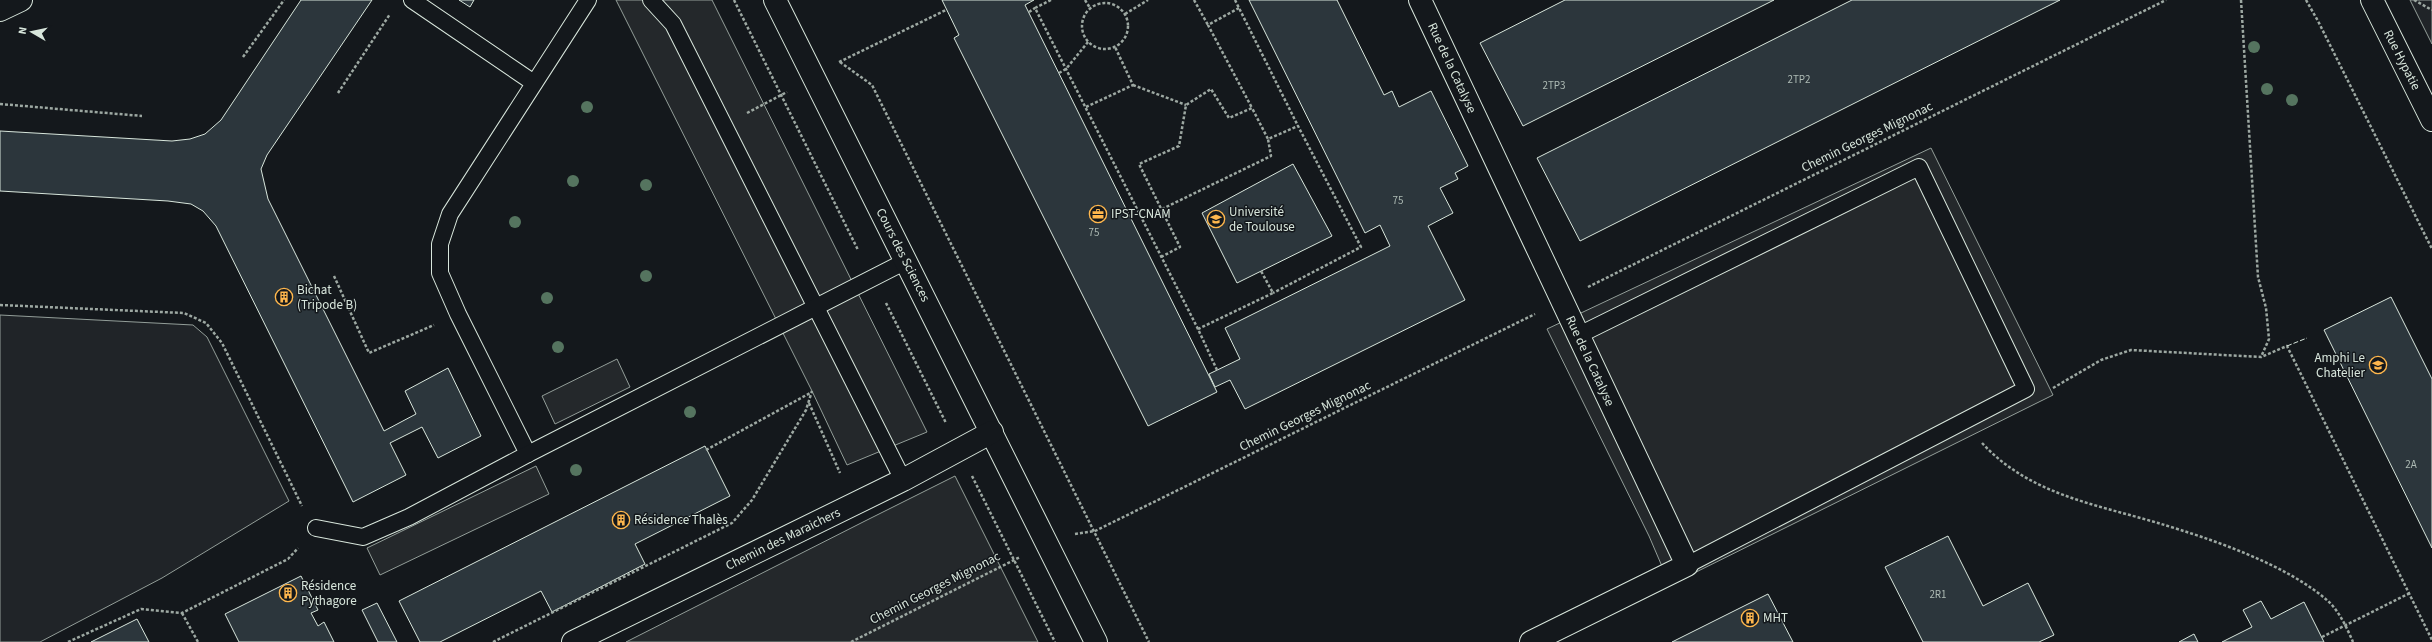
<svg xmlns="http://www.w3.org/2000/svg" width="2432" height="642" viewBox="0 0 2432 642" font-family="'Source Sans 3',sans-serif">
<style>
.green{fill:#202428;stroke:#939e99}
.parking{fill:#24282b;stroke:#939e99}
.building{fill:#2c363c;stroke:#d8e6dc}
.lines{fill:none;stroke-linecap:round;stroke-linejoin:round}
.lane-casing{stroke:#d8e6dc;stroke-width:18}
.street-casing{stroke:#d8e6dc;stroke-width:24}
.secondary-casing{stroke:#d8e6dc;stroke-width:24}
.path{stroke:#9da8a2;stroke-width:2.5;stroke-dasharray:3 2;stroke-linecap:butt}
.lane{stroke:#14181c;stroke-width:16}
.street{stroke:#14181c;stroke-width:22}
.secondary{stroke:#14181c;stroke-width:22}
.fence{stroke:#d8e6dc;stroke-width:1;stroke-dasharray:5 2;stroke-linecap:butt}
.tree{fill:#55745f}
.labels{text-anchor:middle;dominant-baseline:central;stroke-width:3;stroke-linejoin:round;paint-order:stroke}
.number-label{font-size:11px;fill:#adbab4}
.street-label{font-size:13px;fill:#d8e6dc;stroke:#14181c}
.poi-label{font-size:13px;fill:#d8e6dc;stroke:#14181c;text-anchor:start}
</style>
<rect width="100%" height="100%" fill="#14181c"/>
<!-- green -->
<g class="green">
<path d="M2410 0H2432V44Z"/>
<path d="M0 315 193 325 207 337 289 501 162 578 40 642H0Z"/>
</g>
<!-- parking -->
<g class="parking">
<path d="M616 0H712L927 432 847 465 812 391Z"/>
<path d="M1931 148 2053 395 1670 585 1649 536 1547 329Z"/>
<path d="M617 359 630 387 555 424 542 396Z"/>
<path d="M536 466 549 494 380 575 367 548Z"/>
<path d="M955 476 1038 642H626L867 520Z"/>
</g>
<!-- building -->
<g class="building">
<path d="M301 0H372L267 155 261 169 268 199 384 431 416 414 405 391 448 368 481 436 438 458 422 427 390 443 406 475 353 502 216 226 203 211 191 204 168 201 0 191V131L172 141 190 139 205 134 221 120Z"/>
<path d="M459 0H474L470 7Z"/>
<path d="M942 0H1034L1025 5 1217 392 1148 426 954 38 959 35Z"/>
<path d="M1249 0H1337L1384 95 1392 91 1399 107 1431 91 1468 166 1455 173 1458 179 1440 188 1453 213 1428 226 1465 300 1245 409 1230 380 1215 387 1209 374 1240 359 1225 328 1390 246 1380 225 1365 233Z"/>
<path d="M1565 0H1774L1523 126 1480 43Z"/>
<path d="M1852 0H2060L1580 241 1537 158Z"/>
<path d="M1293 164 1332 236 1237 283 1202 213Z"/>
<path d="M2391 297 2432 379V548L2324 330Z"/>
<path d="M705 446 730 496 635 544 645 564 552 612 541 591 440 642H420L399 601Z"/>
<path d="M1948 536 1983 606 2028 583 2054 635 2039 642H1923L1885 567Z"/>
<path d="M301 576 318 610 311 613 318 626 324 622 334 642H239L225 614Z"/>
<path d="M1768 594 1793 642H1672Z"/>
<path d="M2261 601 2271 619 2304 602 2324 642H2222L2252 627 2243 610Z"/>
<path d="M377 603 397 642H378L362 610Z"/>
<path d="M137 619 149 642H91Z"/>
<path d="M2194 634 2198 642H2179Z"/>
</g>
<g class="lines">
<defs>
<g id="lane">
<path d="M412 0 534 83"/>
<path d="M651 0 673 24 903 480"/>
<path d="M1577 336 1919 167 2026 389 1687 565"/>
<path d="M528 454 458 314 440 273V244L450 214 588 0"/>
<path d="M316 528 363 537 409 517 528 454 906 261"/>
</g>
<g id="street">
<path d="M775 0 1096 642"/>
<path d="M1420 0 1687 565 1531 642"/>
<path d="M2372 0 2432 120"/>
<path d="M573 642 903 480 992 432"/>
</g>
<path id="secondary" d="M0 10 21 0"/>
</defs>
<!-- lane casing -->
<use href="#lane" class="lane-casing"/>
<!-- street casing -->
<use href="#street" class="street-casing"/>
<!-- secondary casing -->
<use href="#secondary" class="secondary-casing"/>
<!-- path -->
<g class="path">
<path d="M734 0 858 250"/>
<path d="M1051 0 1035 8 1198 329"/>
<path d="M1085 0 1090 8"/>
<path d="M1194 0 1208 25"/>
<path d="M1235 0 1298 126"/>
<path d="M2241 0 2258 277 2266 308 2269 339 2261 357"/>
<path d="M2306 0 2318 21 2432 249"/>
<path d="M2414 0 2432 10"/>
<circle cx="1105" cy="26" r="23"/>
<path d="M1239 8 1208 25 1252 108"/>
<path d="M1029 12 1035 8"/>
<path d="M1125 14 1148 0"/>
<path d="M243 57 284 0"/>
<path d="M839 62 946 10"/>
<path d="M840 62 872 85 1149 642"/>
<path d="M1059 73 1066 69 1088 42"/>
<path d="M1133 85 1186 105"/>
<path d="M338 93 390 14"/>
<path d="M0 104 142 116"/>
<path d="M1086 107 1133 85 1115 47"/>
<path d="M747 113 787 92"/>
<path d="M1162 209 1271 156 1268 139"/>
<path d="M1161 257 1180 247 1139 164 1179 146 1186 105 1211 89 1229 118 1252 108 1268 139 1298 126 1361 247 1273 293"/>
<path d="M334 276 369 353 434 325"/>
<path d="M1588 287 2166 0"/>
<path d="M886 303 946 423"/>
<path d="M0 305 184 313 206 323 222 343 302 506"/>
<path d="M1217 370 1198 329 1273 293 1261 271"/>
<path d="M2053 388 2101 360 2131 350 2261 357 2287 346 2432 640"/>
<path d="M809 403 840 473"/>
<path d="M1982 443C2029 494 2094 504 2158 523 2211 539 2286 564 2328 601 2339 611 2347 628 2353 642"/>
<path d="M706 450 812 392"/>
<path d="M972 476 1055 642"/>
<path d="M1075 534 1095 531 1535 314"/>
<path d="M182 613 198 642"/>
<path d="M2322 637 2410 593"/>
<path d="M68 642 141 609 182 613 288 559 298 548"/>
<path d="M493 642 732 523 752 500 806 410 812 391"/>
<path d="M851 642 1020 557"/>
</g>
<!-- lane -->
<use href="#lane" class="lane"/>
<!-- street -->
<use href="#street" class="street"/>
<!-- secondary -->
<use href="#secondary" class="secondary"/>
<!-- fence -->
<path class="fence" d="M2287 346 2307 338"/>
</g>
<!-- trees -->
<g class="tree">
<circle cx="2254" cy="47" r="6"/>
<circle cx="2267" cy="89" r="6"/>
<circle cx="2292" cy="100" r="6"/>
<circle cx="587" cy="107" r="6"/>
<circle cx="573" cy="181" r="6"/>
<circle cx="646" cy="185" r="6"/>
<circle cx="515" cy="222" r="6"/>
<circle cx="646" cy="276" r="6"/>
<circle cx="547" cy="298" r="6"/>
<circle cx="558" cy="347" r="6"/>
<circle cx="690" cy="412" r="6"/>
<circle cx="576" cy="470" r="6"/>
</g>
<!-- icons -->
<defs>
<symbol id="office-ring" viewBox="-11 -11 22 22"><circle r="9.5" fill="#14181c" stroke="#ffb74d" stroke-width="1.5"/><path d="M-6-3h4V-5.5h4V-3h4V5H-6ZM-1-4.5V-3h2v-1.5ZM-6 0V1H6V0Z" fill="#ffb74d"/></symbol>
<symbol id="university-ring" viewBox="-11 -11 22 22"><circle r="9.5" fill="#14181c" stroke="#ffb74d" stroke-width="1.5"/><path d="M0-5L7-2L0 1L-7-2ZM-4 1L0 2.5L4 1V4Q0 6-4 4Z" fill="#ffb74d"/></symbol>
<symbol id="building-ring" viewBox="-11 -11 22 22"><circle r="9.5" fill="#14181c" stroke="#ffb74d" stroke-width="1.5"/><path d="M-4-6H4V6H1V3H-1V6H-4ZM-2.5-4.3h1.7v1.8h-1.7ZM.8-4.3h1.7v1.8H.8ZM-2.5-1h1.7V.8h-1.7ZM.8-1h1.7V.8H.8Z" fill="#ffb74d"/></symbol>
</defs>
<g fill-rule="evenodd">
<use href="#office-ring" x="1088" y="204" width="20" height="20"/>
<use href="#university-ring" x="1206" y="209" width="20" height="20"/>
<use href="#building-ring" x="274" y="287" width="20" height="20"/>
<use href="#university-ring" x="2368" y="355" width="20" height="20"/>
<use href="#building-ring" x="611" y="510" width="20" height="20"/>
<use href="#building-ring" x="278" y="583" width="20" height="20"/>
<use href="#building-ring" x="1740" y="608" width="20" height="20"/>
</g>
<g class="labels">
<!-- number labels -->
<g class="number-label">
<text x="1799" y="79">2TP2</text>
<text x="1554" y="85">2TP3</text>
<text x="1398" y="200">75</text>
<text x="1094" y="232">75</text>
<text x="2411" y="464">2A</text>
<text x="1938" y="594">2R1</text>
</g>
<!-- street labels -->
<g class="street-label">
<text transform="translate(2402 60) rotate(63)">Rue Hypatie</text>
<text transform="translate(1452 68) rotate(65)">Rue de la Catalyse</text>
<text transform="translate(1867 137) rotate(-26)">Chemin Georges Mignonac</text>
<text transform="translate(903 255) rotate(63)">Cours des Sciences</text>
<text transform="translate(1590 361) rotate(65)">Rue de la Catalyse</text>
<text transform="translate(1305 416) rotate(-26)">Chemin Georges Mignonac</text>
<text transform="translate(783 539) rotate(-26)">Chemin des Maraichers</text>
<text transform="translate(935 588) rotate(-27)">Chemin Georges Mignonac</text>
</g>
<!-- poi labels -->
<g class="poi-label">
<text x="1229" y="212">Université<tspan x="1229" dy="15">de Toulouse</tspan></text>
<text x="1111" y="214">IPST-CNAM</text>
<text x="297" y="290">Bichat<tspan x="297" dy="15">(Tripode B)</tspan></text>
<text x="2365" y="358" text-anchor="end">Amphi Le<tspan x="2365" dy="15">Chatelier</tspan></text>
<text x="634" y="520">Résidence Thalès</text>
<text x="301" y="586">Résidence<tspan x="301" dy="15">Pythagore</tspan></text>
<text x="1763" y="618">MHT</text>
</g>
</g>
<!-- north arrow -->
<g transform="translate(32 32) rotate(279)" stroke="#14181c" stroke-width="3" paint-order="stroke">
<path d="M0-3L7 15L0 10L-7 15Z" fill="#d8e6dc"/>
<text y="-6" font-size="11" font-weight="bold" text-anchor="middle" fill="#d8e6dc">N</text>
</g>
</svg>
